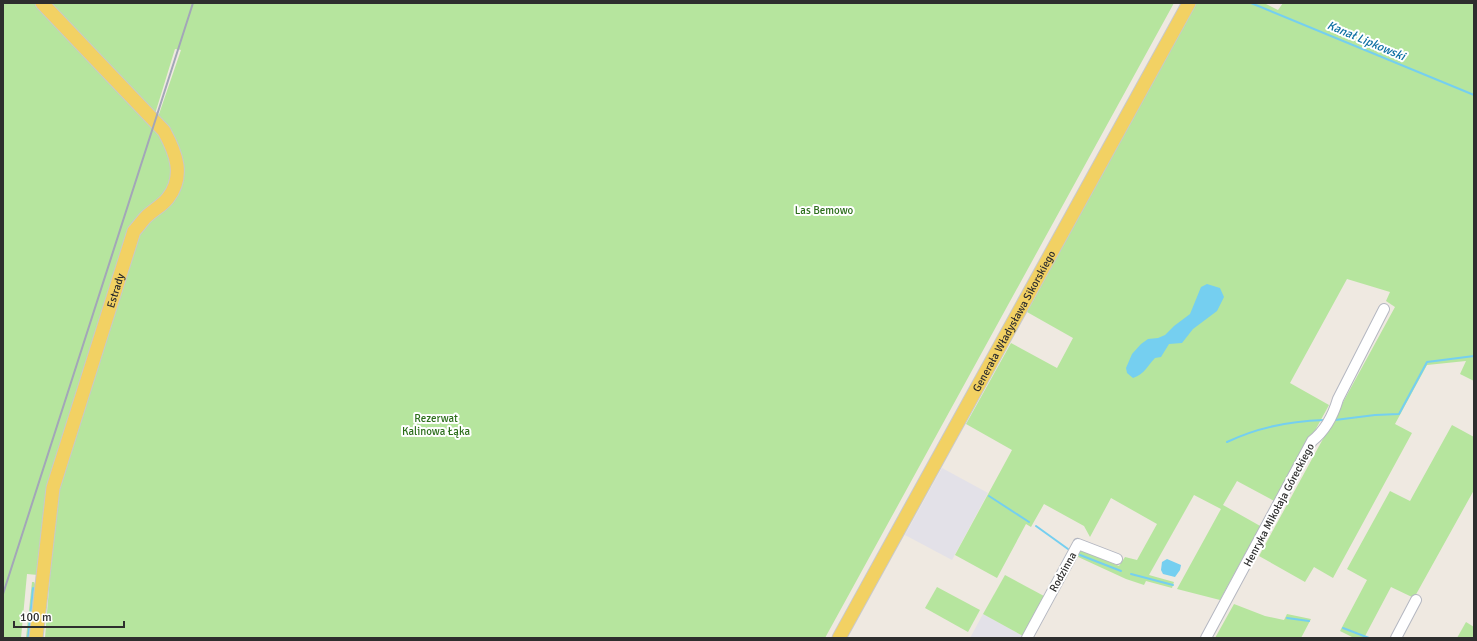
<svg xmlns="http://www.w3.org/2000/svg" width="1477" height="641" viewBox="0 0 1477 641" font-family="Signika,sans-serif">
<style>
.industrial{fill:#e3e1e8}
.green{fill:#b6e59e}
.water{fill:#75cff0}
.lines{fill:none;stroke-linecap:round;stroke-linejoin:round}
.stream{stroke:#75cff0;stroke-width:2}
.minor-casing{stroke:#b4b7c1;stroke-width:12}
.major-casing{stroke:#c9c9c9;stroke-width:15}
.minor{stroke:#fff;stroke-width:10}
.major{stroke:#f2d163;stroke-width:13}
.rail{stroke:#a3a6b8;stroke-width:2}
.labels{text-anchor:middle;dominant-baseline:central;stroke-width:4;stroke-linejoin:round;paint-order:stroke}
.park-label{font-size:11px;fill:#2c6e1b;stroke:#fff}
.street-label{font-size:11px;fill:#2e2e2e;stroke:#fff}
.water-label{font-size:12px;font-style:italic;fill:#0d6fa3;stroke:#fff}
</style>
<rect width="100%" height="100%" fill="#efe9e1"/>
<!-- industrial -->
<g class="industrial">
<path d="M942 468 988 493 952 560 905 535Z"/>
<path d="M983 614 1023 636 1021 638H970Z"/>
</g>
<!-- green -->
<g class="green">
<path d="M3 3H35L157 130C161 137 167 145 170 152 179 180 161 199 142 217L47 494 38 575 27 574 21 638H3Z"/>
<path d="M48 3H1174L825 638H45L57 488 140 233 180 184 158 117 181 50 175 49 155 114Z"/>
<path d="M1194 3H1264L1278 10 1283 3H1474V381L1460 374 1466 361 1427 365 1395 424 1412 433 1333 578 1314 567 1305 582 1259 556 1395 307 1386 301 1390 292 1347 279 1290 383 1329 405 1276 502 1237 481 1223 505 1262 527 1248 552H1246L1220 600 1177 589 1221 509 1194 495 1149 575 1174 582 1172 588 1146 581 1144 585 1126 579 1076 556 1081 550 1084 551 1119 566 1125 557 1137 560 1157 524 1111 498 1090 537 1084 526 1044 504 1031 527 1026 524 997 578 955 555 1012 450 966 424 1011 343 1057 368 1073 338 1027 312Z"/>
<path d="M1452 425 1474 437V490L1414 598 1391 587 1364 638H1354L1340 631 1367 580 1347 569 1390 491 1410 501Z"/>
<path d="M1005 575 1044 596 1023 636 983 614Z"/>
<path d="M32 582H34L36 586 31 638H26Z"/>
<path d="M937 587 980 610 968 632 925 608Z"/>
<path d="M1234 604 1265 616 1284 620 1287 614 1311 619 1301 638H1215Z"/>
<path d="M1466 622 1474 627V638H1457Z"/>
</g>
<!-- water -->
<g class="water">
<path d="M1207 284 1220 288 1224 297 1217 311 1193 329 1182 343 1169 344 1161 357 1155 358C1147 366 1145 374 1133 378L1127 373 1126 368 1132 354 1141 344 1148 339 1158 338 1165 335 1174 326 1190 314 1201 287Z"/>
<path d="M1167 559 1181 565 1180 570 1175 577 1163 574 1161 570 1162 562Z"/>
</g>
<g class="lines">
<!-- stream -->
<g class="stream">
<path d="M1251 3 1474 95"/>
<path d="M1335 420 1375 415 1399 414 1427 362 1474 356"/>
<path d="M1227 442C1256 428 1292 421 1324 420"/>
<path d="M989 496 1029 522"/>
<path d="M1036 526 1068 549"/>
<path d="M1080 555 1121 571"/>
<path d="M1131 574 1173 585"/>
<path d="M1287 618 1309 621"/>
<path d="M1343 628 1369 638"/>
<path d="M28 638 33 588"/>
</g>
<defs>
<g id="minor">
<path d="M1027 638 1078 544 1117 559"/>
<path d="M1206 638 1312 441C1326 430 1333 416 1338 399L1384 309"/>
<path d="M1396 638 1416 600"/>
</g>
<g id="major">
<path id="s1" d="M36 638 53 488 134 231C138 227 142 221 146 217 153 210 162 206 168 198 185 176 176 153 164 131L42 3"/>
<path id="s2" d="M839 638 1189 3"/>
</g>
</defs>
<!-- minor casing -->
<use href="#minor" class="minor-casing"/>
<!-- major casing -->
<use href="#major" class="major-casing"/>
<!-- minor -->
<use href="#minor" class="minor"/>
<!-- major -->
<use href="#major" class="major"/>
<!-- rail -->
<path class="rail" d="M3 594 193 3"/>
</g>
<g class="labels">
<!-- park labels -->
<g class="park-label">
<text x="824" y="210">Las Bemowo</text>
<text x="436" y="418">Rezerwat<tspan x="436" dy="13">Kalinowa Łąka</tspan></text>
</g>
<!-- street labels -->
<g class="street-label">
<text stroke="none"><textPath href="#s1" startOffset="358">Estrady</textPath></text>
<text stroke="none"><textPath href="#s2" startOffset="362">Generała Władysława Sikorskiego</textPath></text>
<text transform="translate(1279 505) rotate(-62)">Henryka Mikołaja Góreckiego</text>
<text transform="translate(1063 572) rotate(-61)">Rodzinna</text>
</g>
<!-- water labels -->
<g class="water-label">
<text transform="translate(1366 41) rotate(23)">Kanał Lipkowski</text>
</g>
</g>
<!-- border -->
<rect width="1477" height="641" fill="none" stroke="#2e2e2e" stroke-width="8"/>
<!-- scale -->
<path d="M14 621v6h110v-6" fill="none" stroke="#2e2e2e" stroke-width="2"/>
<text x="20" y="621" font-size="12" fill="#2e2e2e" stroke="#ffffff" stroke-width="3" paint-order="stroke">100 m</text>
</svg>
